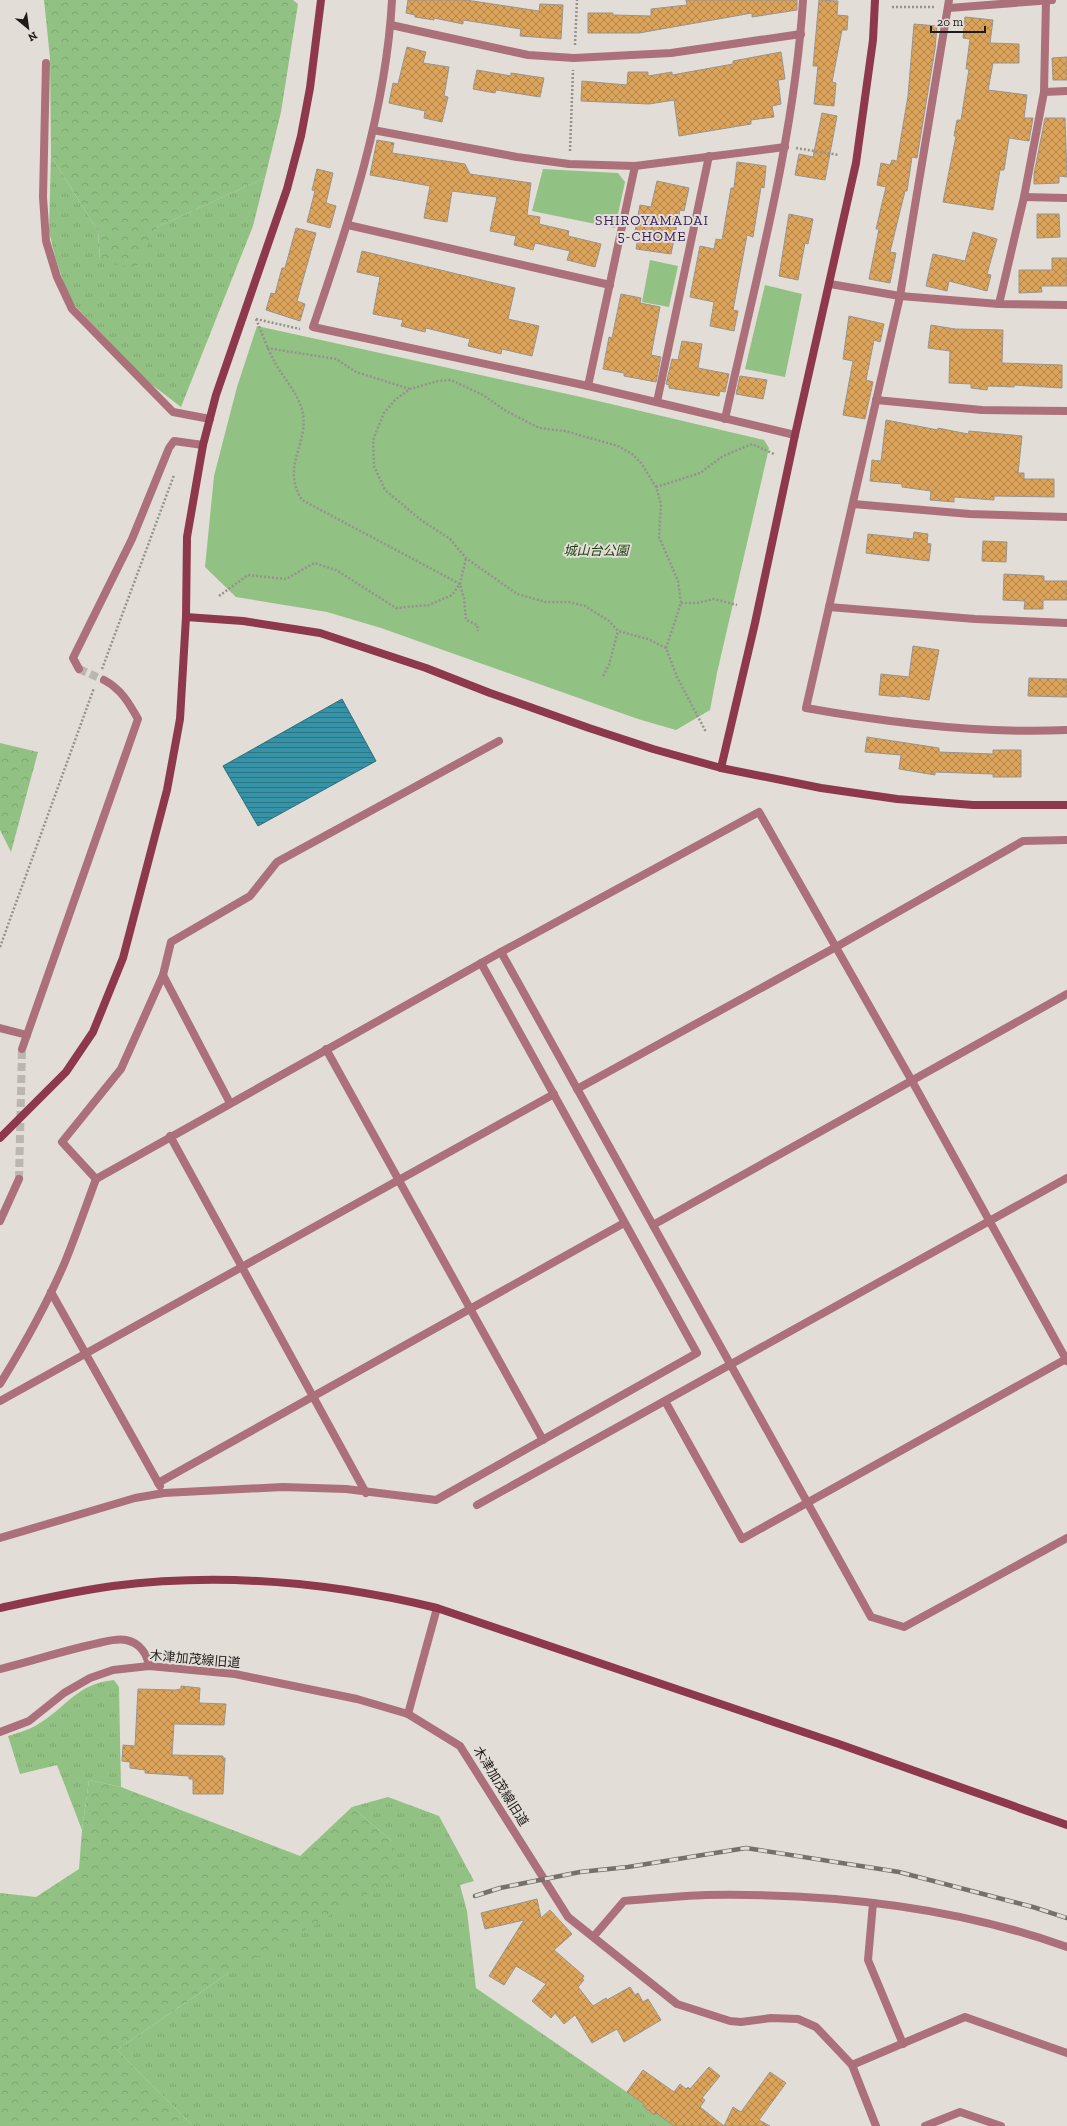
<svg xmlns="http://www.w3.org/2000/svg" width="1067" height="2126" viewBox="0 0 1067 2126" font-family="'Zilla Slab','Noto Sans JP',serif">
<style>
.grass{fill:url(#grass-tufts)}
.forest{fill:url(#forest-crowns)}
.park{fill:#92c283}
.water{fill:url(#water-rules);stroke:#2f6f7c}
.building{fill:url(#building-cross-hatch);stroke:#99948f}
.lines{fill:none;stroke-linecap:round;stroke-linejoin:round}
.street-tunnel{stroke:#bbb6b1;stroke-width:8;stroke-dasharray:8 4;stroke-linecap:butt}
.path{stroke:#95928d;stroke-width:2.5;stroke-dasharray:2 2;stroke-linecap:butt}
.lane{stroke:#ac707a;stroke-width:8}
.street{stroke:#ac707a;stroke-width:8}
.secondary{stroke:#8d384b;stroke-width:8}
.rail-casing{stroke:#74716d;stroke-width:4.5}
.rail{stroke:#e2ddd7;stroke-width:3;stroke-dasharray:9;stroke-linecap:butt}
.labels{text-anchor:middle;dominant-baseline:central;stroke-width:4;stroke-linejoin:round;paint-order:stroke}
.park-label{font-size:13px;font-style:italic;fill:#1a3e0d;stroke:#e2ddd7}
.street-label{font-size:13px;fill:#1e1c1a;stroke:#e2ddd7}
.neighbourhood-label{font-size:14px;letter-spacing:1px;fill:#351b55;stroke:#e2ddd7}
</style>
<defs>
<pattern id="grass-tufts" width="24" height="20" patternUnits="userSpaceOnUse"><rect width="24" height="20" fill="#92c283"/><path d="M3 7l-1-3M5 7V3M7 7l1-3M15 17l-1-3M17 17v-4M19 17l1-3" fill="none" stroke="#7da671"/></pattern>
<pattern id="forest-crowns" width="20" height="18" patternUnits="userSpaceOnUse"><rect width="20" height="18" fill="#92c283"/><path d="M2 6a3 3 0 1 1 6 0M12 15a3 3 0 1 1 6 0" fill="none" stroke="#7da671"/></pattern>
<pattern id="water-rules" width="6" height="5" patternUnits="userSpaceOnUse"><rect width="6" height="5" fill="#3692a6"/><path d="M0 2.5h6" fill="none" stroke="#2d7686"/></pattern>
<pattern id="building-cross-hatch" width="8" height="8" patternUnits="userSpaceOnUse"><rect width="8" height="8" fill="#dba45a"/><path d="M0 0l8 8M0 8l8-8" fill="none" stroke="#b1854a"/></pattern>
</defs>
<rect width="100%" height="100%" fill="#e2ddd7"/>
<!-- grass -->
<g class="grass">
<path d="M51 156 98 231 100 261 157 227 265 178 253 226 181 407 147 381 74 305 64 284 55 257 49 231Z"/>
<path d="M114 1680 119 1687 121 1787 89 1780 82 1830 57 1765 20 1774 8 1736C18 1733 28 1730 37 1725 67 1707 76 1684 114 1680Z"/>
<path d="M388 1797 439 1816 474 1881 460 1885 467 1911 476 1988 676 2126H191V2124L117 2050 227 1974 392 1841 352 1807Z"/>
</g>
<!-- forest -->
<g class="forest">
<path d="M44 0H293L298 4 281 112 265 178 157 227 135 269 100 261 98 231 51 156 50 58Z"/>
<path d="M0 743 38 752 11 852 0 830Z"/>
<path d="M89 1780 121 1787 300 1856 352 1807 392 1841 401 1875 227 1974 117 2050 192 2125 191 2126H0V1893L36 1897 79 1869 82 1830Z"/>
</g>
<!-- park -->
<g class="park">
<path d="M543 169 618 173 625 182 615 228 532 211Z"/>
<path d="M650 260 678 266 669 307 642 302Z"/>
<path d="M765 285 802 294 785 377 745 369Z"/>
<path d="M257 326 581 397 764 440 769 448 717 673 710 710 676 730 638 719 381 628 327 612 236 597 205 567 214 476 237 387Z"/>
</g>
<!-- water -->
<path class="water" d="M342 699 376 761 258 826 223 766Z"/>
<!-- building -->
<g class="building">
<path d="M408 0H466L539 11 540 4 563 5 561 39 520 36 521 29 463 20V24L434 18V20L415 17V15L406 13Z"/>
<path d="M686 0H797V10L752 17V13L639 33H588V13H613V15L651 16V9L687 5Z"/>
<path d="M819 0 838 1 837 15 848 16 847 30H842L832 82 836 83 834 106 814 104 818 66H813Z"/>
<path d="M965 17 993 20 990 43 1019 44V63H993L988 90 1027 95 1024 118H1033L1029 141 1009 138 1004 170H1000L993 210 943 202 956 136H954L957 120H961L969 69H966L970 39 963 38Z"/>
<path d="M914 24 937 26 935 49 917 158 912 157 907 191H905L890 252 896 253 890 283 869 279 879 229H876L886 187 877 185 881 163 890 165 892 160 897 161 908 96Z"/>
<path d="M407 47 426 52 423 63 449 67 444 96 448 97 442 122 424 118 425 111 389 103 393 83 398 84Z"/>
<path d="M781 52 785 79 778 80 781 104 772 106 774 117 751 120V124L679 136 674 100 649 104 581 101 582 81 627 85 628 72H648V76L672 72V75L733 64V61Z"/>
<path d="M1067 57V80H1053L1052 58Z"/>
<path d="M477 70 511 76V73L544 78 540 97 496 90 495 93 473 89Z"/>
<path d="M822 113 837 116 825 180 795 175 799 154 813 157Z"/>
<path d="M1045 118H1065L1067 177 1059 176V183L1034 184V174Z"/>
<path d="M377 140 394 143 392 153 465 164 470 174 531 183 527 215 540 217 539 224 569 231 568 236 601 244 595 267 567 260 570 251 535 243 533 250 514 245 516 236 490 231 497 197 452 191 447 222 424 218 430 186 370 175Z"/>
<path d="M737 162 766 166 764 188 761 187 753 237 747 235 733 310 738 311 734 331 710 326 714 302 690 297 700 246 714 249 716 239 722 240 731 188H734Z"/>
<path d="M317 169 333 173 326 203 336 206 330 228 307 222 315 191 312 190Z"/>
<path d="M657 181 689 188 684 211 680 210 671 254 636 249 639 232 635 231 640 205 651 207Z"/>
<path d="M789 214 813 219 808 244 805 243 798 280 779 276Z"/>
<path d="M1037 214H1059L1060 237 1037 238Z"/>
<path d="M296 228 316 233 297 301 305 304 300 321 266 310 271 293 275 294 282 268H285Z"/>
<path d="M973 232 997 239 987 274 991 275 987 291 949 281 947 291 926 286 933 254 965 261Z"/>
<path d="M362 251 515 288 508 319 539 326 532 356 502 349 501 354 468 346 470 339 426 328 425 332 401 326 403 320 373 314 380 277 357 272Z"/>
<path d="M1052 258H1067V286H1041L1042 292 1019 293V270H1052Z"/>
<path d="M621 294 641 298 640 303 660 307 651 355 661 357 656 382 624 376V373L603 369 609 337 612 338Z"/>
<path d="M849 316 884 324 880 342 874 340 866 380 873 382 865 419 843 415 853 361 843 359Z"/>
<path d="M931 325 955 329 1003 330 1002 363 1062 365V388L1014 385V387L988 386 987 390 971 388V384L949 383 950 351 928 348Z"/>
<path d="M682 341 702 344 698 368 729 374 725 392 720 391 719 396 669 388V385L666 384 672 359 678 360Z"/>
<path d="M740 376 767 380 763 399 736 394Z"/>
<path d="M886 420 938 430V428L968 434 969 431 1022 436 1018 473H1024V479H1054V497L994 496V500L954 497V502L930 500 931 491 902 487V484L870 481 872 460 881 461Z"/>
<path d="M914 532 928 534 927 543 931 544 929 561 866 553 868 534 913 539Z"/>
<path d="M983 541 1007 542 1006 562 982 561Z"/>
<path d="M1004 574 1044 576V581H1067V600H1043V609H1024L1025 601 1003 600Z"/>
<path d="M913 646 939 650 929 700 900 696V697L879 695 881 674 909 677Z"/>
<path d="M1029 678 1067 679V697L1028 696Z"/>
<path d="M867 737 939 748V752L993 754V750H1021V777H993V774L935 772V775L899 769 901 755 865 752Z"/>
<path d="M181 1686 200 1688 199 1703 226 1704 224 1725 174 1724 172 1755 223 1756V1758H225L223 1794H193V1779H189V1776L145 1773V1770L130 1768V1762L122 1761 123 1745 135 1746 138 1689 175 1690 181 1689Z"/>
<path d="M537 1899 541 1918 550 1910 572 1934 554 1950 584 1976 582 1979 584 1980 578 1987 593 2006 606 1998 607 2000 630 1987 635 1995 638 1993 643 2002 648 1999 661 2020 624 2042 617 2029 592 2043 575 2015 564 2024 555 2013 551 2018 532 2001 546 1984 516 1966 504 1985 489 1976 524 1920 485 1929 481 1913Z"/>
<path d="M709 2067 720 2076 702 2098 705 2100 700 2107 724 2126 733 2107 741 2112 770 2072 786 2083 759 2120 770 2126H674L656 2113 654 2115 643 2106 644 2104 627 2092 643 2070 674 2092 680 2084 686 2089 688 2087 690 2089Z"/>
</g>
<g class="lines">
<!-- street-tunnel -->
<g class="street-tunnel">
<path d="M79 669 104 680"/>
<path d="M19 1179 22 1049"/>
</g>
<!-- path -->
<g class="path">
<path d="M892 7H935"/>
<path d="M575 45 577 0"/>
<path d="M796 148 839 155"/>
<path d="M570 151 573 70"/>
<path d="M256 319C262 333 267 348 274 361 283 378 300 395 303 414 308 445 281 467 302 500L460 584 464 598 466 620 477 625 478 631"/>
<path d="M256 319 300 329"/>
<path d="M267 348 336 359 356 372 410 389"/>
<path d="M656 487 700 473 723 456 752 444 774 454"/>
<path d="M219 596 248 575 286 579 314 563 336 570 396 608 429 605 452 595 460 584 466 558"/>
<path d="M681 603H697L714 599 737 605"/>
<path d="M666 648 648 639 618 631 609 621 585 606 569 602H546L517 594 466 558 450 539 421 520 385 490 374 466 373 440 384 413 396 399 410 389 438 381 451 380 483 395 506 411 539 428 565 431 618 446 632 454 641 463 656 487 661 504 659 537 678 581 681 603 666 648 677 677 706 732"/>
<path d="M102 669 174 475"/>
<path d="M603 676 609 665 618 631"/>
<path d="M0 947 94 688"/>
</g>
<!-- lane -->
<g class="lane">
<path d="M46 63 43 197 46 241 57 277 72 309 173 412 210 419"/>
<path d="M501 952 871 1617 904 1627 1067 1538"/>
<path d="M163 975 171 942 250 896 277 862 499 741"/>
<path d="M326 1049 543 1440"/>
<path d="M577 1089 836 947 1023 841 1067 840"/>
<path d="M170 1136 366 1493"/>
<path d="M96 1179 62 1142 121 1069 163 975 230 1103"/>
<path d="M653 1225 1067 994"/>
<path d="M51 1292 160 1486"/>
<path d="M0 1384C24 1345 47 1304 65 1262 76 1235 86 1206 96 1179L501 952 759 812 912 1081 1067 1361"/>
<path d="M0 1401 554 1094"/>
<path d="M665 1401 742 1539 1066 1359"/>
<path d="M158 1483 624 1223"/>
<path d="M477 1505 1067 1178"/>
<path d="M0 1538 135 1498 164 1493 283 1487 346 1489 436 1500 697 1353 481 963"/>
</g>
<!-- street -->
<g class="street">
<path d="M392 0C386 113 349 222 313 327L588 386 795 435"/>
<path d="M949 0 900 296 806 708C890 723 981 734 1067 730"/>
<path d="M949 8 1052 0"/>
<path d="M391 25 528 55 574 58 671 53 801 34"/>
<path d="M1044 92 1067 91"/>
<path d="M373 130 517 157 569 164 635 166 785 147"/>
<path d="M1024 197 1067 198"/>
<path d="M348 225 610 285"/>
<path d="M830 284 900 296 999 304 1067 305"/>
<path d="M999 304 1024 197 1044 92 1046 1"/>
<path d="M588 386 635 166"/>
<path d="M876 400 982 410 1067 411"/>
<path d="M657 402 709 156"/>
<path d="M725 419C755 281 794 142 803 0"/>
<path d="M853 504 970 514 1067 517"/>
<path d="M829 607 975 619 1067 623"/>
<path d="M79 669 73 658 132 539 169 448 174 441 203 445"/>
<path d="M0 1028 27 1035"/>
<path d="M22 1049 138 719C129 703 121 689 104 680"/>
<path d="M0 1221 19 1179"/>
<path d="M0 1669C33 1661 65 1650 99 1643 108 1641 117 1638 126 1640 140 1643 147 1654 149 1666"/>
<path d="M408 1714 437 1608"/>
<path d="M0 1732 29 1721 64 1693 90 1678 113 1670 149 1666 235 1674 357 1699 408 1714 460 1746 568 1917 677 2004 730 2021 741 2022 771 2018 798 2019 816 2027 852 2065 876 2126"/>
<path d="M873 1903 868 1960 903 2044"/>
<path d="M594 1936 624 1901C651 1899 679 1896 706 1895 827 1893 953 1906 1067 1947"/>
<path d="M852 2065 965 2017 1067 2053"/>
<path d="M925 2126 960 2112 1001 2126"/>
</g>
<!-- secondary -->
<g class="secondary">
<path d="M186 617 243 621 320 633 426 668 490 693 589 728 653 749 721 768 821 788 897 799 973 805H1067"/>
<path d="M721 768 755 623 795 435 856 163 873 40 875 0"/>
<path d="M0 1138 66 1072 93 1032 123 958 167 790 180 719 186 617 187 537 203 445 216 395 287 189 301 136 310 88 321 0"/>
<path d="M0 1608C37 1600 75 1591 113 1586 223 1572 330 1582 437 1608L839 1744 1067 1825"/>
</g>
<defs>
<path id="rail" d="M475 1896 500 1888 580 1872 628 1867 746 1848 899 1872 1033 1907 1067 1918"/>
</defs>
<!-- rail casing -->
<use href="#rail" class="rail-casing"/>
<!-- rail -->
<use href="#rail" class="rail"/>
</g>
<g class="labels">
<!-- park labels -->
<g class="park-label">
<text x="596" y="550">城山台公園</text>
</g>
<!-- street labels -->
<g class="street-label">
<text transform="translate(195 1659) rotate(5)">木津加茂線旧道</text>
<text transform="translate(501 1786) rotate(58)">木津加茂線旧道</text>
</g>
<!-- neighbourhood labels -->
<g class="neighbourhood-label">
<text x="652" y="220">SHIROYAMADAI<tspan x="652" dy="16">5-CHOME</tspan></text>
</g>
</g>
<!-- north arrow -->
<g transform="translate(28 28) rotate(151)" stroke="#e2ddd7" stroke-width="3" paint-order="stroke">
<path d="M0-3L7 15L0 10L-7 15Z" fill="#1e1c1a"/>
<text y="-6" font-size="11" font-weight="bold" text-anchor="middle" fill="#1e1c1a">N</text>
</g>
<!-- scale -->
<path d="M931 26v6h54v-6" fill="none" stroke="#1e1c1a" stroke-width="2"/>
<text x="937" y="26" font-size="12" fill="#1e1c1a" stroke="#e2ddd7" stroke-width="3" paint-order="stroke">20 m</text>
</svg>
